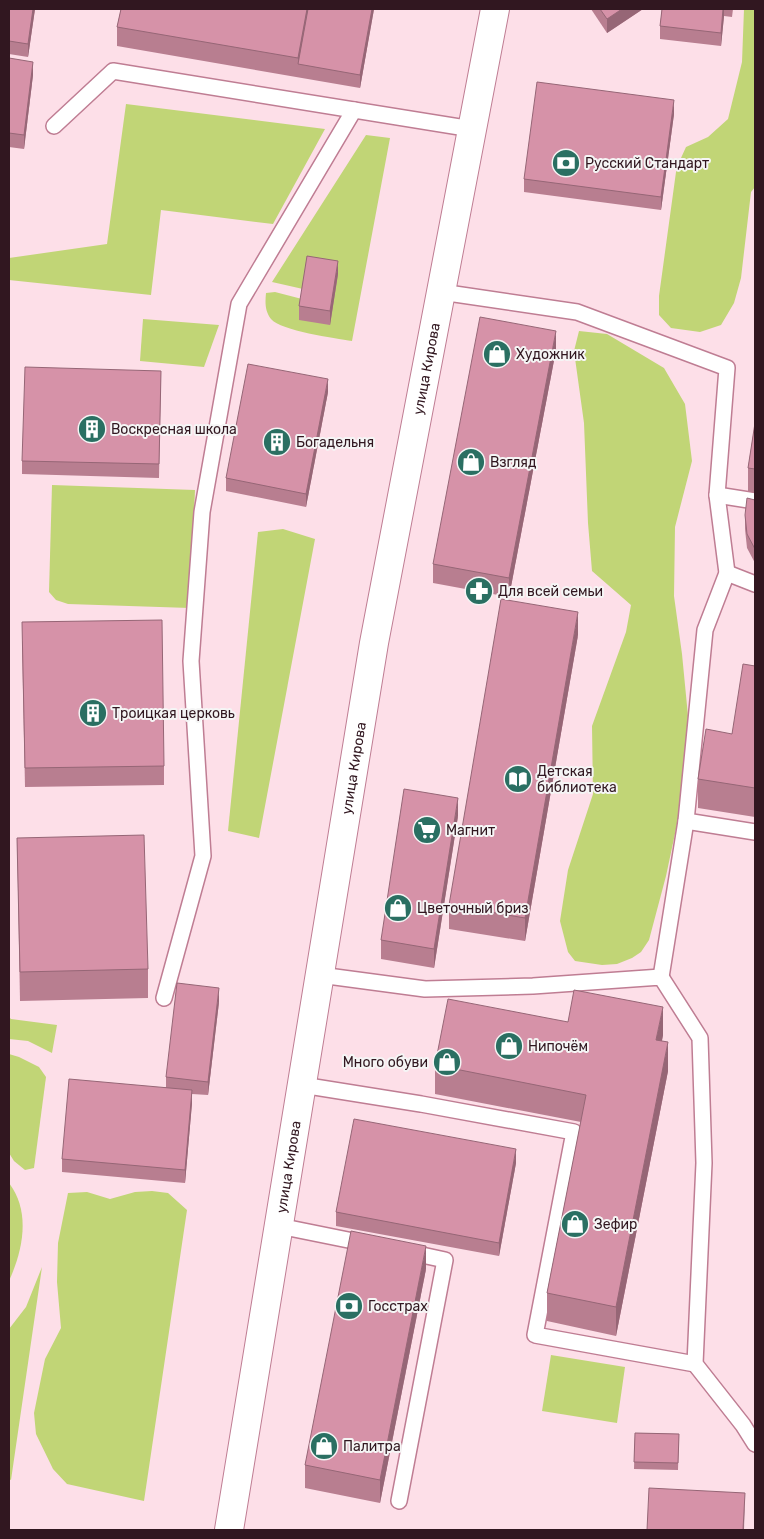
<svg xmlns="http://www.w3.org/2000/svg" width="764" height="1539" viewBox="0 0 764 1539" font-family="Rubik,sans-serif">
<style>
.green{fill:#c1d576}
.lines{fill:none;stroke-linecap:round;stroke-linejoin:round}
.service-casing{stroke:#bf7d93;stroke-width:18}
.primary-casing{stroke:#bf7d93;stroke-width:30}
.service{stroke:#fff;stroke-width:15}
.primary{stroke:#fff;stroke-width:28}
.wall{fill:#b87e90}
.shaded-wall{fill:#966676}
.building{fill:#d692a8;stroke:#966676}
.labels{text-anchor:middle;dominant-baseline:central;stroke-width:4;stroke-linejoin:round;paint-order:stroke}
.poi-label{font-size:14px;fill:#311720;stroke:#f5f5f5;text-anchor:start}
.street-label{font-size:14px;fill:#311720;stroke:#f5f5f5}
</style>
<rect width="100%" height="100%" fill="#fddfe8"/>
<!-- green -->
<g class="green">
<path d="M744 9H755V187L751 192 741 278 734 303 721 325 700 332 671 328 659 315V296L676 172 681 158 686 147 708 137 728 119 742 62Z"/>
<path d="M126 104 325 129 273 224 161 210 151 295 9 280V258L107 244Z"/>
<path d="M366 135 390 138 352 341C335 338 281 331 271 319 265 311 265 303 266 293L275 292 302 299 303 289 272 282Z"/>
<path d="M143 319 219 325 204 367 140 361Z"/>
<path d="M579 331 607 334 664 368 685 404 692 461 675 527 674 596 682 654 688 716 680 810 666 876 649 940 641 952 632 958 617 964 602 965 575 961 568 952 560 921 568 870 593 794 592 726 626 632 631 605 592 571 588 523 584 423 574 351Z"/>
<path d="M52 485 195 490 190 608 68 604 56 600 49 592Z"/>
<path d="M283 529 315 539 259 838 228 831 258 532Z"/>
<path d="M9 1017 11 1019 57 1025 52 1053 28 1041 9 1039Z"/>
<path d="M9 1054 19 1057 39 1067 46 1077 34 1168 25 1170 14 1161 9 1153Z"/>
<path d="M9 1183C31 1212 23 1250 9 1281Z"/>
<path d="M152 1191 168 1193 187 1210 144 1501 67 1484 53 1469 36 1434 34 1413 45 1359 61 1328 57 1282 58 1243 68 1193 87 1192 110 1199 135 1192Z"/>
<path d="M42 1267 11 1480 9 1479V1329L26 1307Z"/>
<path d="M551 1355 625 1367 617 1423 542 1411Z"/>
</g>
<g class="lines">
<defs>
<g id="service">
<path d="M54 126 113 71 472 129"/>
<path d="M441 292 577 312 727 368 717 495 727 573 705 630 686 821 661 977"/>
<path d="M717 495 755 501"/>
<path d="M727 573 755 584"/>
<path d="M686 821 755 832"/>
<path d="M320 975 425 989 533 986 661 977 700 1038 704 1163 695 1364 743 1425 755 1444"/>
<path d="M164 998 203 856 191 661 202 512 239 304 354 110"/>
<path d="M302 1085 421 1104 574 1132 535 1335 695 1364"/>
<path d="M279 1226 368 1244"/>
<path d="M399 1501 445 1260 408 1252"/>
</g>
<g id="primary">
<path id="s1" d="M229 1530 374 643 495 9"/>
</g>
</defs>
<!-- service casing -->
<use href="#service" class="service-casing"/>
<!-- primary casing -->
<use href="#primary" class="primary-casing"/>
<!-- service -->
<use href="#service" class="service"/>
<!-- primary -->
<use href="#primary" class="primary"/>
</g>
<!-- wall -->
<g class="wall">
<path d="M9 9H35L28 57 9 54Z"/>
<path d="M121 9H374L360 88 117 46V27Z"/>
<path d="M591 9H643L607 33Z"/>
<path d="M662 9H733L732 17 724 16 721 46 660 39V26Z"/>
<path d="M9 58 33 75 24 149 9 147Z"/>
<path d="M674 114 661 210 524 192V179Z"/>
<path d="M338 274 330 325 299 320V306Z"/>
<path d="M556 350 509 597 433 583V564Z"/>
<path d="M161 371 159 478 22 474V461Z"/>
<path d="M328 392 306 507 226 491V478Z"/>
<path d="M755 423V493L748 491V468Z"/>
<path d="M755 500V563L747 548 745 529V515Z"/>
<path d="M578 635 525 941 449 929V905Z"/>
<path d="M22 641 164 766V785L25 787Z"/>
<path d="M755 666V817L698 808V779L732 734Z"/>
<path d="M458 816 434 968 381 959V940Z"/>
<path d="M17 838 148 969V998L20 1001Z"/>
<path d="M219 1002 208 1095 192 1094V1103L185 1183 62 1172V1159L166 1087V1077Z"/>
<path d="M568 1022 663 1035 662 1041 668 1071 616 1336 547 1321V1293L581 1122 435 1094V1065Z"/>
<path d="M516 1163 499 1256 336 1226V1212Z"/>
<path d="M426 1269 380 1503 305 1488V1465Z"/>
<path d="M635 1433 679 1434 678 1470 634 1469Z"/>
</g>
<!-- shaded-wall -->
<g class="shaded-wall">
<path d="M33 9H35L28 57V44Z"/>
<path d="M307 9H310L298 64V58Z"/>
<path d="M372 9H374L360 88V75Z"/>
<path d="M622 9H643L607 33V19Z"/>
<path d="M723 9H724V16L721 46V33Z"/>
<path d="M33 62V75L24 149V135Z"/>
<path d="M674 100V114L661 210V197Z"/>
<path d="M338 261V274L330 325V311Z"/>
<path d="M556 331V350L509 597V578Z"/>
<path d="M328 379V392L306 507V494Z"/>
<path d="M578 612V635L525 941V918Z"/>
<path d="M458 798V816L434 968V949Z"/>
<path d="M219 988V1002L208 1095V1082Z"/>
<path d="M663 1007V1035L656 1068V1040Z"/>
<path d="M668 1042V1071L616 1336V1307Z"/>
<path d="M192 1090V1103L185 1183V1170Z"/>
<path d="M516 1149V1163L499 1256V1243Z"/>
<path d="M426 1246V1269L380 1503V1480Z"/>
<path d="M745 1493 744 1530H743Z"/>
</g>
<!-- building -->
<g class="building">
<path d="M9 9H33L28 44 9 41Z"/>
<path d="M121 9H307L298 58 117 27Z"/>
<path d="M308 9H372L360 75 298 64Z"/>
<path d="M600 9H622L607 19Z"/>
<path d="M662 9H723L721 33 660 26Z"/>
<path d="M9 58 33 62 24 135 9 133Z"/>
<path d="M537 82 674 100 661 197 524 179Z"/>
<path d="M307 256 338 261 330 311 299 306Z"/>
<path d="M480 317 556 331 509 578 433 564Z"/>
<path d="M248 364 328 379 306 494 226 478Z"/>
<path d="M25 367 161 371 159 464 22 461Z"/>
<path d="M755 423V469L748 468Z"/>
<path d="M747 498 755 500V549L747 534 745 515Z"/>
<path d="M501 599 578 612 525 918 449 905Z"/>
<path d="M162 620 164 766 25 768 22 622Z"/>
<path d="M743 664 755 666V788L698 779 706 729 732 734Z"/>
<path d="M404 789 458 798 434 949 381 940Z"/>
<path d="M144 835 148 969 20 972 17 838Z"/>
<path d="M177 983 219 988 208 1082 166 1077Z"/>
<path d="M574 990 663 1007 656 1040 668 1042 616 1307 547 1293 586 1095 435 1065 448 999 568 1022Z"/>
<path d="M69 1079 192 1090 185 1170 62 1159Z"/>
<path d="M354 1119 516 1149 499 1243 336 1212Z"/>
<path d="M351 1231 426 1246 380 1480 305 1465Z"/>
<path d="M635 1433 679 1434 678 1463 634 1462Z"/>
<path d="M649 1488 745 1493 743 1530H647Z"/>
</g>
<!-- icons -->
<defs>
<symbol id="bank-disc" viewBox="-11 -11 22 22"><circle r="9.5" fill="#2a6f62" stroke="#f5f5f5"/><path d="M-6-4H6V4H-6ZM0-2.3a2.3 2.3 0 1 0 0 4.6a2.3 2.3 0 1 0 0-4.6Z" fill="#fff"/></symbol>
<symbol id="shop-disc" viewBox="-11 -11 22 22"><circle r="9.5" fill="#2a6f62" stroke="#f5f5f5"/><path d="M-5-2.5h2.3a2.7 3.5 0 0 1 5.4 0H5L5.5 6h-11ZM-1.5-2.5h3a1.5 2.3 0 0 0-3 0Z" fill="#fff"/></symbol>
<symbol id="building-disc" viewBox="-11 -11 22 22"><circle r="9.5" fill="#2a6f62" stroke="#f5f5f5"/><path d="M-4-6H4V6H1V3H-1V6H-4ZM-2.5-4.3h1.7v1.8h-1.7ZM.8-4.3h1.7v1.8H.8ZM-2.5-1h1.7V.8h-1.7ZM.8-1h1.7V.8H.8Z" fill="#fff"/></symbol>
<symbol id="pharmacy-disc" viewBox="-11 -11 22 22"><circle r="9.5" fill="#2a6f62" stroke="#f5f5f5"/><path d="M-2-6h4v4h4v4h-4v4h-4v-4h-4v-4h4Z" fill="#fff"/></symbol>
<symbol id="library-disc" viewBox="-11 -11 22 22"><circle r="9.5" fill="#2a6f62" stroke="#f5f5f5"/><path d="M-6-4Q-3-5.5-.7-3.5V5Q-3 3-6 4ZM6-4Q3-5.5 .7-3.5V5Q3 3 6 4Z" fill="#fff"/></symbol>
<symbol id="supermarket-disc" viewBox="-11 -11 22 22"><circle r="9.5" fill="#2a6f62" stroke="#f5f5f5"/><path d="M-6-5.5h2.5l.6 2H6L4.5 2H-2.5L-4.4-4H-6ZM-1.5 3.2a1.3 1.3 0 1 0 .1 0ZM3 3.2a1.3 1.3 0 1 0 .1 0Z" fill="#fff"/></symbol>
</defs>
<g fill-rule="evenodd">
<use href="#bank-disc" x="550" y="147" width="32" height="32"/>
<use href="#shop-disc" x="481" y="338" width="32" height="32"/>
<use href="#building-disc" x="76" y="413" width="32" height="32"/>
<use href="#building-disc" x="261" y="426" width="32" height="32"/>
<use href="#shop-disc" x="455" y="446" width="32" height="32"/>
<use href="#pharmacy-disc" x="463" y="575" width="32" height="32"/>
<use href="#building-disc" x="77" y="697" width="32" height="32"/>
<use href="#library-disc" x="502" y="763" width="32" height="32"/>
<use href="#supermarket-disc" x="411" y="814" width="32" height="32"/>
<use href="#shop-disc" x="382" y="892" width="32" height="32"/>
<use href="#shop-disc" x="493" y="1030" width="32" height="32"/>
<use href="#shop-disc" x="431" y="1046" width="32" height="32"/>
<use href="#shop-disc" x="559" y="1208" width="32" height="32"/>
<use href="#bank-disc" x="333" y="1290" width="32" height="32"/>
<use href="#shop-disc" x="308" y="1430" width="32" height="32"/>
</g>
<g class="labels">
<!-- poi labels -->
<g class="poi-label">
<text x="585" y="163">Русский Стандарт</text>
<text x="516" y="354">Художник</text>
<text x="111" y="429">Воскресная школа</text>
<text x="296" y="442">Богадельня</text>
<text x="490" y="462">Взгляд</text>
<text x="498" y="591">Для всей семьи</text>
<text x="112" y="713">Троицкая церковь</text>
<text x="537" y="771">Детская<tspan x="537" dy="16">библиотека</tspan></text>
<text x="446" y="830">Магнит</text>
<text x="417" y="908">Цветочный бриз</text>
<text x="528" y="1046">Нипочём</text>
<text x="428" y="1062" text-anchor="end">Много обуви</text>
<text x="594" y="1224">Зефир</text>
<text x="368" y="1306">Госстрах</text>
<text x="343" y="1446">Палитра</text>
</g>
<!-- street labels -->
<g class="street-label">
<text stroke="none"><textPath href="#s1" startOffset="1178">улица Кирова</textPath></text>
<text stroke="none"><textPath href="#s1" startOffset="772">улица Кирова</textPath></text>
<text stroke="none"><textPath href="#s1" startOffset="368">улица Кирова</textPath></text>
</g>
</g>
<!-- border -->
<rect width="764" height="1539" fill="none" stroke="#311720" stroke-width="20"/>
</svg>
